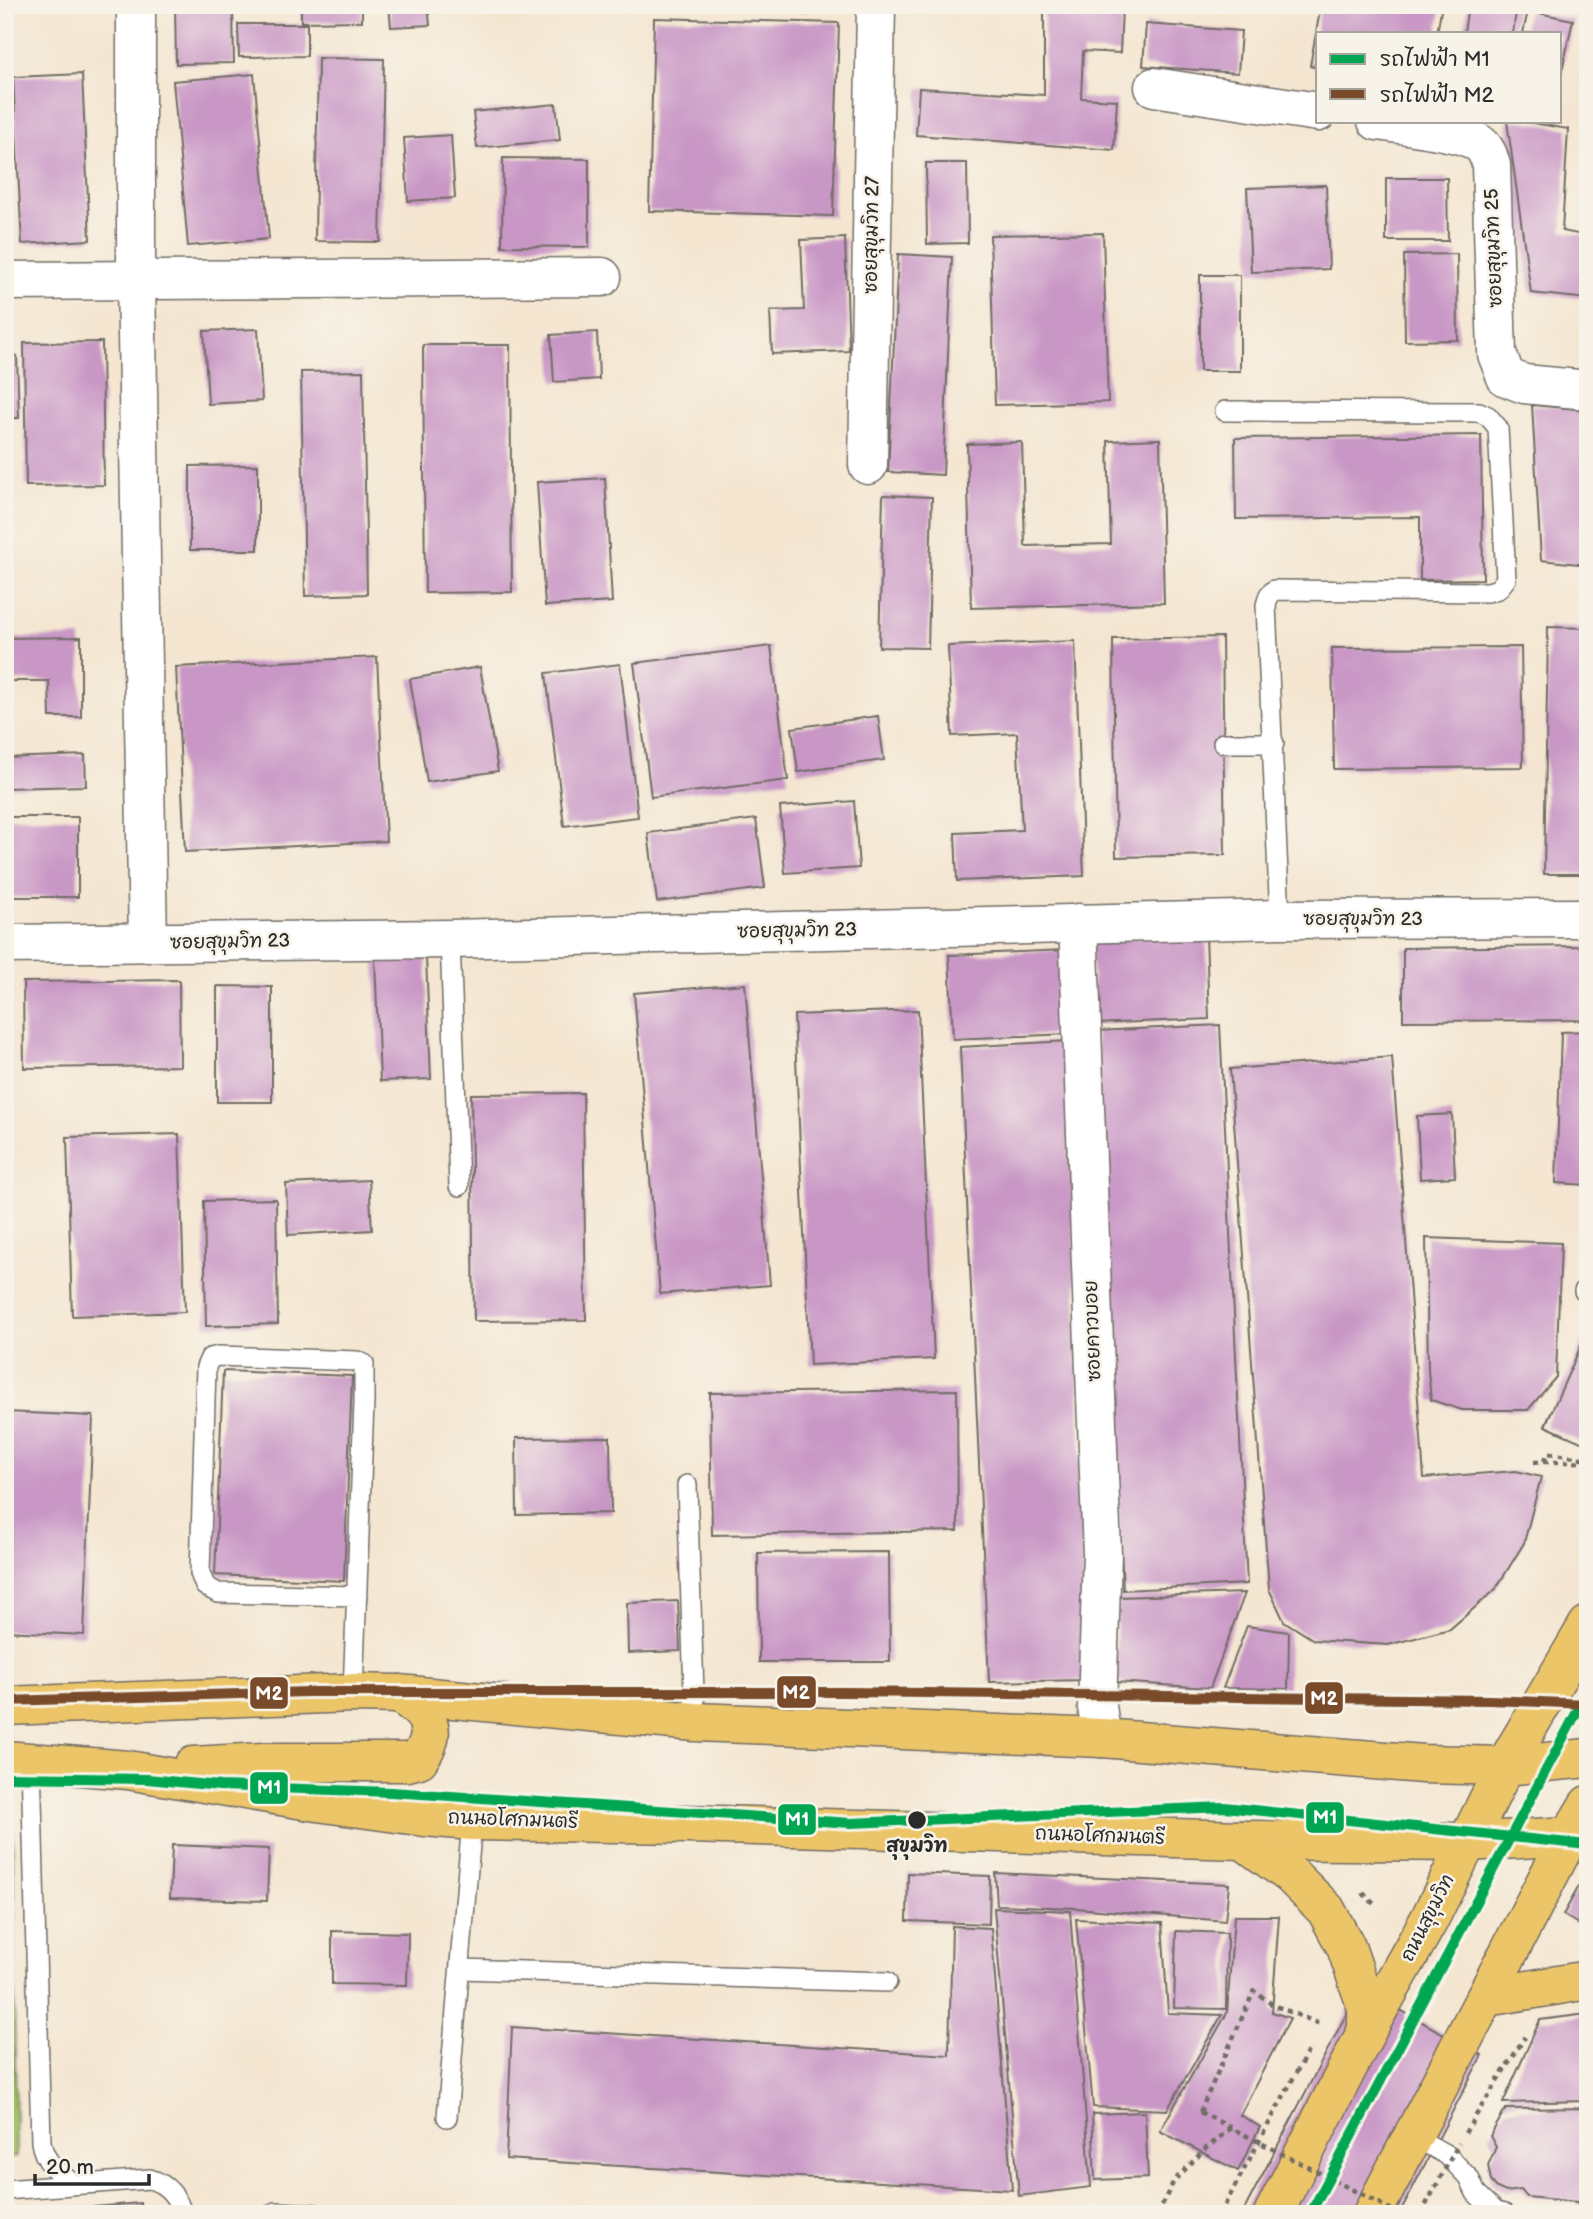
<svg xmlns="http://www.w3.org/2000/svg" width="1593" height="2219" viewBox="0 0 1593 2219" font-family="'Balsamiq Sans','Playpen Sans Thai',sans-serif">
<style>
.green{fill:#a1be66;stroke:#667448;stroke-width:2}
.building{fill:#c997c6}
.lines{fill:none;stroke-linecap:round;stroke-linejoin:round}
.lane-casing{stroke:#716c65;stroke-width:22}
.street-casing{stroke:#716c65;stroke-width:41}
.primary-casing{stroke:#716c65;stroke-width:41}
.path{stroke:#716c65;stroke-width:4.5;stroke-dasharray:5 5;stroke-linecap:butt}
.lane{stroke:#fff;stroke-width:19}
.street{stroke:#fff;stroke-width:38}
.primary{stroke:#edc569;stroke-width:38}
.path-bridge{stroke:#716c65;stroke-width:4.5;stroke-dasharray:5 5;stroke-linecap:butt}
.metro-1-casing{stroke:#f7f3e8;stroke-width:16}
.metro-2-casing{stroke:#f7f3e8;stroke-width:16}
.metro-1{stroke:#00a651;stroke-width:10}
.metro-2{stroke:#7a4b2a;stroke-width:10}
.stop-dot{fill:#2b2b2b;stroke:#f7f3e8;stroke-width:2.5}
.labels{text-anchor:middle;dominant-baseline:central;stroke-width:5;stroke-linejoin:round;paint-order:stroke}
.street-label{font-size:19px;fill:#2b2b2b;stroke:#f7f3e8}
.stop-label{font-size:19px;font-weight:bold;fill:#2b2b2b;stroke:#f7f3e8}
.line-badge{stroke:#f7f3e8;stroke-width:2.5}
.badge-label{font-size:19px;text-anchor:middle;font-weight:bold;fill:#fff}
</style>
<rect width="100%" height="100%" fill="#f7f3e8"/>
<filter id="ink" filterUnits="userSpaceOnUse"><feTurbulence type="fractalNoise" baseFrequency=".0143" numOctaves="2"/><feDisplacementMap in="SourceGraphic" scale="14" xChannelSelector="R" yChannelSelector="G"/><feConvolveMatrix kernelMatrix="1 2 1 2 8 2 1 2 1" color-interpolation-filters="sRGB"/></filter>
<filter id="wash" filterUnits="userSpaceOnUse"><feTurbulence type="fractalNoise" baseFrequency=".00686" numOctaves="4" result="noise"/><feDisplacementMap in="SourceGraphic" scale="28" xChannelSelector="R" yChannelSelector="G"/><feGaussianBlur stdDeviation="1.57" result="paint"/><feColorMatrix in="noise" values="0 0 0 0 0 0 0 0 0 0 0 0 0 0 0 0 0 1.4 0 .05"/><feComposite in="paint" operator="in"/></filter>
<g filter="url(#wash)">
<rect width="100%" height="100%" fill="#f4e6d1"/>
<!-- green -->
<path class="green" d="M13 1829 16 2157 5 2158V1830Z"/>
<g id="blocks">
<!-- building -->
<g class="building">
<path d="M175 5H233L234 63 176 64Z"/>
<path d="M301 5H362V21L301 22Z"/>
<path d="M389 5H428L430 25 391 27Z"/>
<path d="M742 5H807V12L742 7Z"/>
<path d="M1321 5H1442L1437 33H1318V68L1310 66Z"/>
<path d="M1468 5H1517L1513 33H1464Z"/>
<path d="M1044 8H1122L1120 53 1083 51 1081 98 1117 100 1114 150 916 135 919 88 1044 95Z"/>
<path d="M1528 11 1573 20 1561 75 1560 33H1523Z"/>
<path d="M654 18 839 23 833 216 649 211Z"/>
<path d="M238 24H307V56L239 57Z"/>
<path d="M1146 24 1241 31 1238 73 1143 66Z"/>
<path d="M318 58 384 59 380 242 315 241Z"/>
<path d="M82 74 90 240 22 244 13 77Z"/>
<path d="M254 74 269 239 188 246 173 81Z"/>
<path d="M556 104 560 140 477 148 473 112Z"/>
<path d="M1507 121H1521L1568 129 1562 231 1588 236V299L1531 293Z"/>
<path d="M451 135 455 198 408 201 404 138Z"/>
<path d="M503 158 589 159V247L502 246Z"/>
<path d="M926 163H967L968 243 927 244Z"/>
<path d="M1386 178H1447L1448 241H1386Z"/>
<path d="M1326 185 1329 269 1251 272 1247 188Z"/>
<path d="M1103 233 1108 402 995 405 990 235Z"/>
<path d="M845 238 849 351 772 354 770 311 804 310 801 240Z"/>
<path d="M898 254 952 257 943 475 888 472Z"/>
<path d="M1457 254 1458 340 1405 341 1404 255Z"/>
<rect x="1200" y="275" width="40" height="96"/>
<path d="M258 329 262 401 208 404 204 331Z"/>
<path d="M597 332 599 379 554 382 551 335Z"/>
<path d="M102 342 104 485 26 486 24 343Z"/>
<path d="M423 345H510L512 592 425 593Z"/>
<path d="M5 356H17L19 418H5Z"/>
<path d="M363 371 367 594 305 596 301 372Z"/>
<path d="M1532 405 1588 410V565L1541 560Z"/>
<path d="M1481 435 1483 579 1420 580V517L1236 519 1235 438Z"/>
<path d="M1160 439 1164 603 971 608 967 444 1022 442 1025 546 1111 544 1108 441Z"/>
<path d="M258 465V550H190V466Z"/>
<path d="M605 478 612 602 545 606 537 482Z"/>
<path d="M883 495 932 497 928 648 879 647Z"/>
<path d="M1548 627 1588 628V874H1544Z"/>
<path d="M81 637V717H50L49 681H5V638Z"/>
<path d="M1222 637 1225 855 1116 857 1113 639Z"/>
<path d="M1075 641 1084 876 957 881 955 833 1022 830 1017 733 952 736 948 646Z"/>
<path d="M771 646 788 780 651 797 634 663Z"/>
<path d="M1521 647 1523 767 1334 769 1332 648Z"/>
<path d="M377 657 386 841 185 852 176 667Z"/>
<path d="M620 664 638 817 564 826 546 673Z"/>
<path d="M480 667 498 771 427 782 410 679Z"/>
<path d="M878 716 884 760 798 772 792 728Z"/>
<path d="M85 755 86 786 5 788V758Z"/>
<path d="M854 801 859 868 785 873 780 807Z"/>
<rect x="5" y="817" width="73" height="80"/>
<path d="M756 819 765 888 657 902 648 833Z"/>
<path d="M1206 935 1209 1019 1094 1024 1091 940Z"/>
<path d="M1588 946V1020L1403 1021V948Z"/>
<path d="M1065 950 1069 1034 953 1039 949 955Z"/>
<path d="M426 957 431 1079 380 1081 375 959Z"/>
<path d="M179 980 180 1066 24 1068 23 982Z"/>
<path d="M745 984 770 1285 660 1294 634 993Z"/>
<path d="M217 986 272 987V1102H217Z"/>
<path d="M918 1010 934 1359 810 1365 794 1015Z"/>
<path d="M1220 1025 1247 1584 1123 1590 1096 1031Z"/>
<path d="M1588 1031V1185L1556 1183 1561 1032Z"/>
<path d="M1069 1041 1087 1680 989 1682 960 1047Z"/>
<path d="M1392 1057 1424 1478 1516 1471 1541 1477 1524 1543 1495 1590 1450 1629 1388 1645 1314 1640 1284 1621 1269 1589 1230 1069Z"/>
<path d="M583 1093 586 1320 474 1321 471 1094Z"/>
<path d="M1452 1114 1455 1177 1420 1179 1417 1116Z"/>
<path d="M179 1134 185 1312 72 1316 67 1137Z"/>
<path d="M369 1180 372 1230 288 1235 286 1184Z"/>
<path d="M276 1199 278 1324 206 1326 204 1201Z"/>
<path d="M1426 1238 1561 1243 1556 1377 1528 1410H1462L1431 1400 1428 1370Z"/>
<path d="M1588 1330V1442H1581L1545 1426Z"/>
<path d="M223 1371 352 1376 344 1581 215 1575Z"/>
<path d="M957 1390 958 1531 712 1535 710 1393Z"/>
<path d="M5 1412 93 1416 84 1635 5 1631Z"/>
<path d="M610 1437 611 1513 517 1515 516 1438Z"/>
<path d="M889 1552 890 1662H759L758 1553Z"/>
<path d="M1245 1593 1210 1688 1115 1682 1118 1597Z"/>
<path d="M678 1601 680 1651 628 1653 627 1603Z"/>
<path d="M1247 1626 1289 1632 1288 1689 1223 1688Z"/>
<path d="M172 1845 269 1849 267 1901 170 1898Z"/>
<rect x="5" y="1847" width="4" height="48"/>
<path d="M908 1873 990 1876 989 1924 907 1921Z"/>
<path d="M995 1873 1229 1884 1225 1921 1076 1908 997 1905Z"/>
<path d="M1579 1886 1588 1891V1923L1585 1928 1563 1915Z"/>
<path d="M994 1908 1070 1911 1091 2187 1019 2196Z"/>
<path d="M1234 1916H1279L1272 2012 1290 2018 1240 2115 1260 2127 1238 2171 1160 2131 1227 2013Z"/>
<path d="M1076 1919 1162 1923 1168 2013 1222 2015 1167 2110 1093 2107Z"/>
<path d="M952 1926 991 1928 1012 2190 506 2159 512 2027 949 2055Z"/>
<path d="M332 1931 408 1933 407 1985 332 1984Z"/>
<path d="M1176 1931 1227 1933 1226 2009 1174 2008Z"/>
<path d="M1360 1988 1482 2055 1399 2214H1242Z"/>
<path d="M1588 2014V2101L1503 2103 1540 2020Z"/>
<path d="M1588 2108V2214H1583L1577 2202 1527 2197 1521 2190 1506 2192 1497 2188 1491 2181 1488 2165 1496 2147 1490 2136 1506 2109Z"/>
<path d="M1145 2112 1148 2178 1095 2180 1092 2114Z"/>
<path d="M140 2203 141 2214H35V2212Z"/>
</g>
</g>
</g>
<g filter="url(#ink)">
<use href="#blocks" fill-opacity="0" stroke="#716c65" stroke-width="2"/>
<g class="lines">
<defs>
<g id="lane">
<path d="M1225 411 1479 412 1488 416 1498 428 1506 579 1498 589 1488 592 1274 590 1269 595 1266 605 1280 919"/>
<path d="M1223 743H1274"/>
<path d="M450 939 459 1186"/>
<path d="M1584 1291 1588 1293"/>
<path d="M687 1485 695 1722"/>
<path d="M353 1693 364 1402V1364L357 1361 219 1356 210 1358 206 1367 200 1573 205 1586 218 1593 357 1596"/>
<path d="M31 1761 41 2142C44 2162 58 2173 74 2184"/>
<path d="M460 1969 887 1982"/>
<path d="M447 2117 472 1821"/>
<path d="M1413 2136 1447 2155 1469 2178 1476 2193 1496 2212 1504 2214"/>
<path d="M5 2190 150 2179C167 2184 178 2197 182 2214"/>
<path d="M272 2214 276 2212 316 2214"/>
</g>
<g id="street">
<path d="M136 5V279L148 943"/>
<path d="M1154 87 1318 112"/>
<path d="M1377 121C1399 124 1466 131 1481 145 1487 150 1489 158 1491 165L1497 354 1506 377 1524 384 1588 390"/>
<path d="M5 281 602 277"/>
<path d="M868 465 876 5"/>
<path d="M1078 923 1102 1554 1097 1707 1102 1738"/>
<path d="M5 944 450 939 1280 919 1588 918"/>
</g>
<g id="primary">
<path d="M5 1706 353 1693 399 1694 695 1722 1102 1738 1423 1764 1505 1766 1588 1758"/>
<path d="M5 1760 128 1770 310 1801 425 1817 472 1821 687 1824 1243 1840 1466 1842 1588 1835"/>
<path d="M193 1766 263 1762H407L419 1759C441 1729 427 1711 399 1694"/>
<path d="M1243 1840 1291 1875 1326 1910 1346 1947 1367 2008V2030"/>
<path d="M1487 1997 1588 1980"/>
<path d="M1273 2214 1367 2030 1429 1920 1505 1766 1588 1625"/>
<path d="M1372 2214 1570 1835 1588 1805"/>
</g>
</defs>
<!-- lane casing -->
<use href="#lane" class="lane-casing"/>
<!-- street casing -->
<use href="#street" class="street-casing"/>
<!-- primary casing -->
<use href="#primary" class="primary-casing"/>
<!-- path -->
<g class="path">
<path d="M1544 1461 1548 1453 1588 1459"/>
<path d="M1534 1462H1584L1588 1464"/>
<path d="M1363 1893 1377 1907"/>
<path d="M1200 2112 1254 1991 1273 2005 1320 2024"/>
<path d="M1465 2133 1525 2037"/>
<path d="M1157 2214 1174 2181 1203 2151 1231 2128"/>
<path d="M1220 2214 1309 2049"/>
</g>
<!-- lane -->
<use href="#lane" class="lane"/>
<!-- street -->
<use href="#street" class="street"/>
<!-- primary -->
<use href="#primary" class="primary"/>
<!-- path-bridge -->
<g class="path-bridge">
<path d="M1200 2112 1400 2214"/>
<path d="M1421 2214 1459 2143"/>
</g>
<defs>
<g id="metro-1">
<path d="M5 1777 147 1779 220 1786 391 1792 851 1823 1224 1807 1588 1845"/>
<path d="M1310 2214 1588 1691"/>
</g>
<path id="metro-2" d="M5 1701 309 1692H847L1489 1700 1588 1704"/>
</defs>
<!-- metro-1 casing -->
<use href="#metro-1" class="metro-1-casing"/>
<!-- metro-2 casing -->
<use href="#metro-2" class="metro-2-casing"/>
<!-- metro-1 -->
<use href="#metro-1" class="metro-1"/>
<!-- metro-2 -->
<use href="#metro-2" class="metro-2"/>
</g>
</g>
<!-- markers -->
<circle class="stop-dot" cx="917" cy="1820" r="10"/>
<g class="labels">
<!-- street labels -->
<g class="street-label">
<text transform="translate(872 235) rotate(-89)">ซอยสุขุมวิท 27</text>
<text transform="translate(1494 248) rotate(-92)">ซอยสุขุมวิท 25</text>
<text x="1363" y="919">ซอยสุขุมวิท 23</text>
<text transform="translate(797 931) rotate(-1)">ซอยสุขุมวิท 23</text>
<text transform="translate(230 942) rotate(-1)">ซอยสุขุมวิท 23</text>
<text transform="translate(1093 1331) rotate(-92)">ซอยคาวบอย</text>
<text transform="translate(513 1820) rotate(2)">ถนนอโศกมนตรี</text>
<text transform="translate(1100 1836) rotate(2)">ถนนอโศกมนตรี</text>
<text transform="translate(1428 1918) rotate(-63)">ถนนสุขุมวิท</text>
</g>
<!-- stop labels -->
<g class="stop-label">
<text x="917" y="1846">สุขุมวิท</text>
</g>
</g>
<g class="line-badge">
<rect x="776" y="1675" width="41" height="34" rx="7" fill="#7a4b2a"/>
<rect x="249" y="1676" width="40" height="34" rx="7" fill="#7a4b2a"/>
<rect x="1304" y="1681" width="40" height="34" rx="7" fill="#7a4b2a"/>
<rect x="249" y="1771" width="40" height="34" rx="7" fill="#00a651"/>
<rect x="1305" y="1801" width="40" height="33" rx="7" fill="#00a651"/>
<rect x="777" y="1803" width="40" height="33" rx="7" fill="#00a651"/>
</g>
<g class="badge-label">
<text x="796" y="1699">M2</text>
<text x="269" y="1700">M2</text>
<text x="1324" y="1705">M2</text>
<text x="269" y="1794">M1</text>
<text x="1325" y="1824">M1</text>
<text x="797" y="1826">M1</text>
</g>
<!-- margin -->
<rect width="1593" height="2219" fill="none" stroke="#f7f3e8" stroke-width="28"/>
<!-- legend -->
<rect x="1316" y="32" width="245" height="91" fill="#f7f3e8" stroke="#a5a39c" stroke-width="2"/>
<rect x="1330" y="54" width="35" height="10" fill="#00a651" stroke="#a5a39c" stroke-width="2"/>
<text x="1380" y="66" font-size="21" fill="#2b2b2b">รถไฟฟ้า M1</text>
<rect x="1330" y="89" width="35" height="10" fill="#7a4b2a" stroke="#a5a39c" stroke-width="2"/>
<text x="1380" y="102" font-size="21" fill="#2b2b2b">รถไฟฟ้า M2</text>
<!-- scale -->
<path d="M35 2174v10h114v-10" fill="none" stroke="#2b2b2b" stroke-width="3.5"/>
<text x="46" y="2174" font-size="21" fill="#2b2b2b" stroke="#f7f3e8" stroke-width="5" paint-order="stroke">20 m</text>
</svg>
